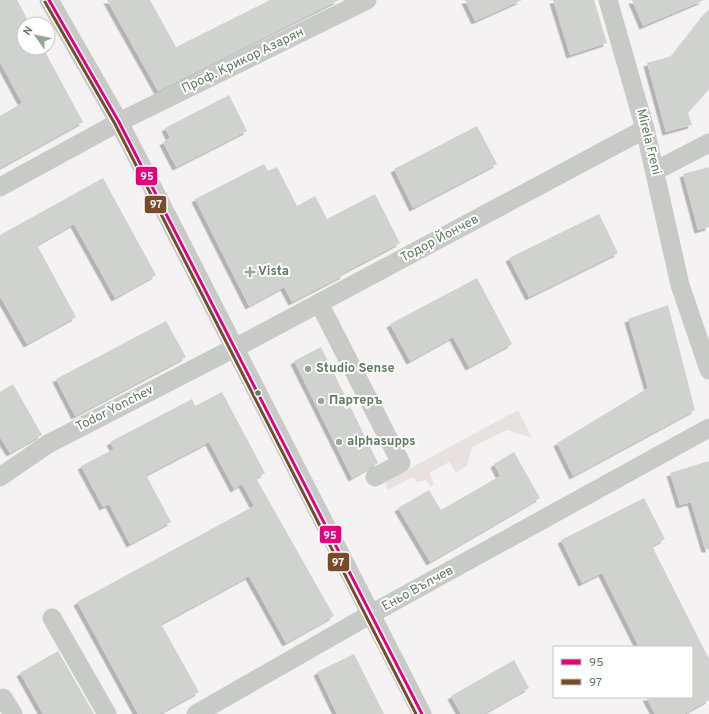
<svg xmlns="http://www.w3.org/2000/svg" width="709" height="714" viewBox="0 0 709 714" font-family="Overpass,sans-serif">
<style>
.green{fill:#e7e1e0}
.building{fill:#d0d2d0;filter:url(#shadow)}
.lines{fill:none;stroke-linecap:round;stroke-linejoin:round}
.minor{stroke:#c8cac8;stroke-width:19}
.bus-1-casing{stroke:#fff;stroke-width:6}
.bus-2-casing{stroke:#fff;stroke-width:6}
.bus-1{stroke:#e5007d;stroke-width:3}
.bus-2{stroke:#7a4b2a;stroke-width:3}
.poi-dot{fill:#93a792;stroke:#fff;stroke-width:1.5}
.bus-dot{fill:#5f7e5e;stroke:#fff;stroke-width:1.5}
.labels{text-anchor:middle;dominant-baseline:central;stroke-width:4;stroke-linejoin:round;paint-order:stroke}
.street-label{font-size:13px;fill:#5f7e5e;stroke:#fff}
.poi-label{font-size:13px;font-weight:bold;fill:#5f7e5e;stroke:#fff;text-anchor:start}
.line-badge{stroke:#fff;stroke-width:1.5}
.badge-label{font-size:11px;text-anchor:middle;font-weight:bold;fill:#fff}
</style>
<defs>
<filter id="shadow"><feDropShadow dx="-3.5" dy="3.5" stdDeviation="0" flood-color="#0004"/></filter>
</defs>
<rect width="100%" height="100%" fill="#f4f2f3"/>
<!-- green -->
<path class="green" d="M518 410 532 438 507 430 472 447 467 466 456 473 449 462 429 473 434 484 430 486 426 480 417 482 413 477 388 490 385 482Z"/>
<!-- building -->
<g class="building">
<path d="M0 0H17L30 24H24V48H43L83 122 0 168V116L22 103 0 62Z"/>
<path d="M107 0H150L176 47 270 0H339L158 91Z"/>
<path d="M465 0H522L475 21Z"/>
<path d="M553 0H594L607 43 570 55Z"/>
<path d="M632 0H704L643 26Z"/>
<path d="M709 9V89L688 113 692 125 666 132 647 63 672 56Z"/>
<path d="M229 95 247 131 176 167 163 142 170 138 165 128Z"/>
<path d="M477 126 497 164 413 208 394 169Z"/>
<path d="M264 164 268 171 277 167 297 206 315 196 327 219 375 194 400 243 343 273 344 275 292 302 284 287 249 306 195 199Z"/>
<path d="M709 167V227L698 230 683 174Z"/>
<path d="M103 178 156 275 115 298 74 224 37 245 76 317 27 344 0 296V235Z"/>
<path d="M599 214 618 253 529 297 509 258Z"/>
<path d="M477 278 512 344 469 367 453 337 410 361 390 324Z"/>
<path d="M668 305 695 410 573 476 557 443 648 388 628 319Z"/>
<path d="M166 321 186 357 75 416 56 379Z"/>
<path d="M321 347 378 463 352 478 294 361Z"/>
<path d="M13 384 42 435 10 453 0 437V392Z"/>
<path d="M222 392 265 473 256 478 334 616 286 643 249 576 161 624 199 692 159 714H138L77 602 254 506 242 484 234 489 209 442 146 475 171 522 130 544 109 504 103 507 81 466 114 449 110 442 192 399 195 406Z"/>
<path d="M514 452 540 498 430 562 398 508 429 490 441 510 500 476 494 464Z"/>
<path d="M709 461V549H705L691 502 680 505 670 473Z"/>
<path d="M644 498 665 539 652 546 709 659V700L684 714H655L646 697H692V647H639L602 573 582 583 561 540Z"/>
<path d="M58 651 94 714H43L20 673Z"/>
<path d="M354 654 384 714H337L317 672Z"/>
<path d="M514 660 529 688 483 714H461L451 696Z"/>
</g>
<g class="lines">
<!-- minor -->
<g class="minor">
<path d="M49 0 119 122 422 714"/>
<path d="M608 0 645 129 680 285 709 370"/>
<path d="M655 171 709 143"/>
<path d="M0 187 119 122 367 0"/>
<path d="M319 303 401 463 375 477"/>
<path d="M0 477 48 444 250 340 645 129"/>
<path d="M52 618 107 714"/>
<path d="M3 698 13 714"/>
<path d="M196 714 371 614 709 428"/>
</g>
<defs>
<path id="bus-1" d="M49 0 119 122 422 714"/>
<path id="bus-2" d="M45 2 115 124 416 714"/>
</defs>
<!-- bus-1 casing -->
<use href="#bus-1" class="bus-1-casing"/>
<!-- bus-2 casing -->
<use href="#bus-2" class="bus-2-casing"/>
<!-- bus-1 -->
<use href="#bus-1" class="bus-1"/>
<!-- bus-2 -->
<use href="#bus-2" class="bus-2"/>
</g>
<!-- markers -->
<g class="poi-dot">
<path d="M248 266h4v4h4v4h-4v4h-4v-4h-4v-4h4z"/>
<circle cx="308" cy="369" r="4"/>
<circle cx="321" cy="401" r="4"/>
<circle cx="339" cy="442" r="4"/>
</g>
<circle class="bus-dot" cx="258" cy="393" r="3.5"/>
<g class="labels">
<!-- street labels -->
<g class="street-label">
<text transform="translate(243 61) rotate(-26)">Проф. Крикор Азарян</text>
<text transform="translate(648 142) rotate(76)">Mirela Freni</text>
<text transform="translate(440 239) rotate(-28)">Тодор Йончев</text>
<text transform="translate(115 409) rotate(-27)">Todor Yonchev</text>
<text transform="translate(418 589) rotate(-29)">Еньо Вълчев</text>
</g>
<!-- poi labels -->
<g class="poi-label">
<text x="258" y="272">Vista</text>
<text x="316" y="369">Studio Sense</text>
<text x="329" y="401">Партеръ</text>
<text x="347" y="442">alphasupps</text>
</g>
</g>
<g class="line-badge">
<rect x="135" y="166" width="23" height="20" rx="4" fill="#e5007d"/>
<rect x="144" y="195" width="23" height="19" rx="4" fill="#7a4b2a"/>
<rect x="319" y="525" width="23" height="19" rx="4" fill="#e5007d"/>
<rect x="327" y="552" width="23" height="20" rx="4" fill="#7a4b2a"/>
</g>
<g class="badge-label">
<text x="147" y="180">95</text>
<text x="156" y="208">97</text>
<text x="330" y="539">95</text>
<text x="338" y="566">97</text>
</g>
<!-- legend -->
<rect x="553" y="646" width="140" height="52" fill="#ffffff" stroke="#bfcbbf"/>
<rect x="561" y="659" width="20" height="6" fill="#e5007d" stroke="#bfcbbf"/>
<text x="589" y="666" font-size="12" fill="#5f7e5e">95</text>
<rect x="561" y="679" width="20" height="6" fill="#7a4b2a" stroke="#bfcbbf"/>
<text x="589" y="686" font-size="12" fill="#5f7e5e">97</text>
<!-- north arrow -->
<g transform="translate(36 36) rotate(303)"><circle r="19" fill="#ffffff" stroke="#bfcbbf"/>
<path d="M0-3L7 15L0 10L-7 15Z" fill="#93a792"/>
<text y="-6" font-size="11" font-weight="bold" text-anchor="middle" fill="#5f7e5e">N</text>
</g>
</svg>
